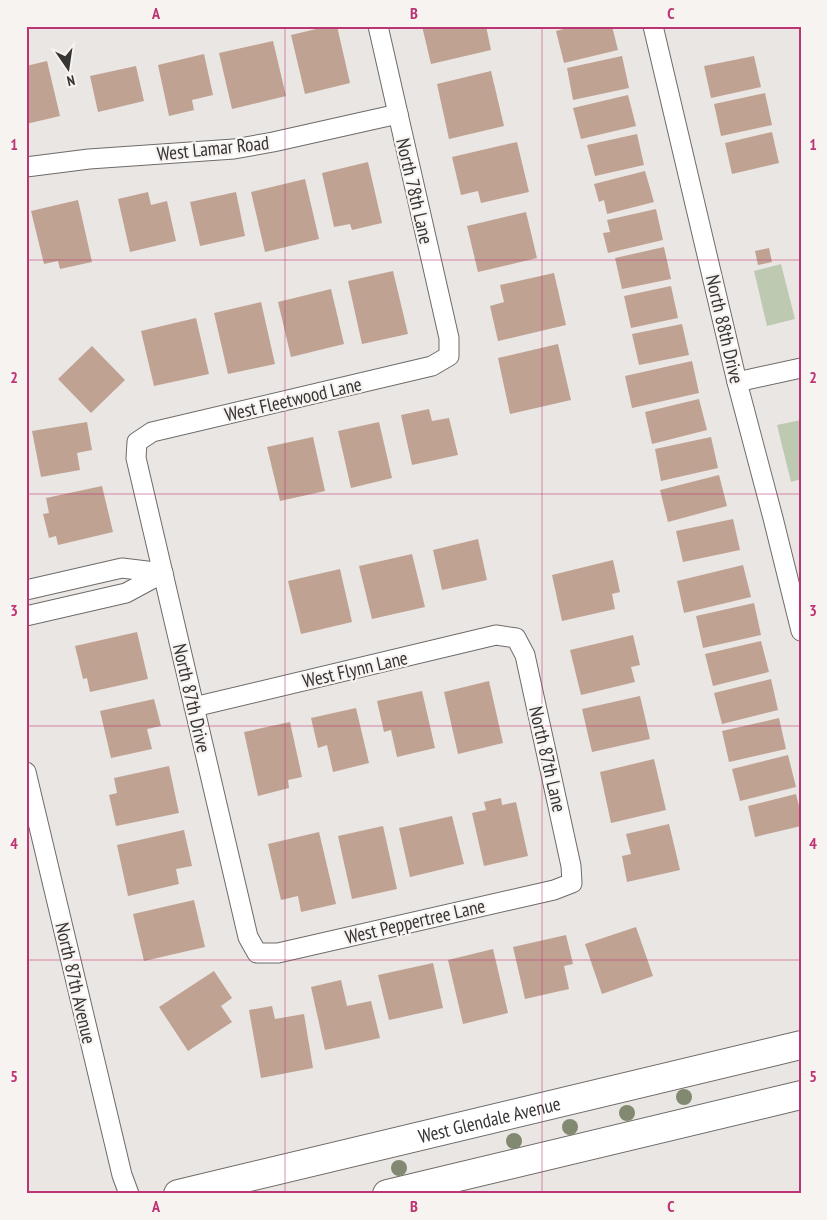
<svg xmlns="http://www.w3.org/2000/svg" width="827" height="1220" viewBox="0 0 827 1220" font-family="'PT Sans Narrow',sans-serif">
<style>
.green{fill:#bdc9b0}
.building{fill:#c0a293}
.lines{fill:none;stroke-linecap:round;stroke-linejoin:round}
.minor-casing{stroke:#6e6b69;stroke-width:21}
.secondary-casing{stroke:#6e6b69;stroke-width:30}
.minor{stroke:#fff;stroke-width:19}
.secondary{stroke:#fff;stroke-width:28}
.tree{fill:#818a70}
.grid{fill:none;stroke:#bc3473;stroke-width:1;stroke-opacity:0.55}
.labels{text-anchor:middle;dominant-baseline:central;stroke-width:4.5;stroke-linejoin:round;paint-order:stroke}
.street-label{font-size:19px;fill:#373534;stroke:#f7f3f1}
.neatline{fill:none;stroke:#bc3473;stroke-width:2}
.grid-label{font-size:16px;text-anchor:middle;font-weight:bold;fill:#bc3473}
</style>
<rect width="100%" height="100%" fill="#eae6e3"/>
<!-- green -->
<g class="green">
<path d="M781 264 795 319 767 326 754 271Z"/>
<path d="M801 420V479L791 482 777 425Z"/>
</g>
<!-- building -->
<g class="building">
<path d="M329 26H337L350 83 305 94 291 35Z"/>
<path d="M422 26H486L491 50 431 64Z"/>
<path d="M575 26H612L618 50 564 63 556 31Z"/>
<path d="M273 41 286 96 232 109 219 53Z"/>
<path d="M204 54 213 95 192 100 194 110 169 116 158 65Z"/>
<path d="M622 56 629 88 573 100 567 68Z"/>
<path d="M754 56 761 87 711 98 704 66Z"/>
<path d="M47 61 60 116 26 124V66Z"/>
<path d="M136 66 144 101 98 112 90 76Z"/>
<path d="M491 71 504 126 449 139 437 84Z"/>
<path d="M765 93 772 125 721 136 714 104Z"/>
<path d="M628 95 636 126 581 139 573 108Z"/>
<path d="M772 132 779 163 732 174 725 143Z"/>
<path d="M637 134 644 165 595 176 587 145Z"/>
<path d="M517 142 529 192 481 203 478 191 461 195 452 157Z"/>
<path d="M368 162 382 223 352 230 350 224 334 227 322 173Z"/>
<path d="M645 171 654 202 607 214 604 200 599 202 594 184Z"/>
<path d="M305 179 319 239 265 252 251 192Z"/>
<path d="M148 192 151 205 167 201 176 241 130 252 118 199Z"/>
<path d="M236 192 245 236 200 246 190 202Z"/>
<path d="M78 200 92 262 60 269 58 261 44 264 31 211Z"/>
<path d="M656 209 663 240 608 253 603 233 610 232 607 220Z"/>
<path d="M526 212 537 258 478 272 467 226Z"/>
<path d="M664 247 671 279 622 289 615 258Z"/>
<path d="M769 248 772 262 758 265 755 251Z"/>
<path d="M393 271 408 334 362 344 348 281Z"/>
<path d="M554 273 566 325 498 341 490 306 504 302 500 285Z"/>
<path d="M671 286 678 318 631 328 624 296Z"/>
<path d="M331 289 344 344 291 357 278 302Z"/>
<path d="M261 302 275 364 228 374 214 313Z"/>
<path d="M196 318 209 374 154 386 141 331Z"/>
<path d="M682 324 689 355 639 365 632 334Z"/>
<path d="M558 344 571 400 510 414 498 358Z"/>
<path d="M92 346 125 380 91 413 58 379Z"/>
<path d="M692 361 699 393 632 408 625 376Z"/>
<path d="M699 399 707 430 652 444 645 412Z"/>
<path d="M429 409 432 421 449 418 458 455 412 465 401 415Z"/>
<path d="M87 422 92 450 77 453 80 470 41 477 32 431Z"/>
<path d="M379 422 392 478 351 488 338 431Z"/>
<path d="M313 437 325 491 280 501 267 447Z"/>
<path d="M711 437 718 468 661 481 655 449Z"/>
<path d="M719 475 727 506 668 522 660 490Z"/>
<path d="M102 486 113 532 58 545 56 536 49 538 43 514 49 513 46 498Z"/>
<path d="M733 519 740 550 683 562 676 531Z"/>
<path d="M478 539 487 580 442 590 433 550Z"/>
<path d="M412 554 425 607 372 619 359 566Z"/>
<path d="M613 560 620 592 612 594 615 609 562 621 552 575Z"/>
<path d="M743 565 751 597 684 613 677 581Z"/>
<path d="M340 569 352 622 301 634 288 581Z"/>
<path d="M754 603 761 635 703 648 696 616Z"/>
<path d="M137 632 148 679 90 692 87 678 83 679 75 646Z"/>
<path d="M633 635 640 665 631 667 635 682 581 695 570 650Z"/>
<path d="M761 641 769 672 713 686 705 654Z"/>
<path d="M771 679 778 710 722 724 714 693Z"/>
<path d="M489 681 503 743 458 754 444 692Z"/>
<path d="M422 691 435 748 397 757 391 730 384 732 377 701Z"/>
<path d="M640 696 650 739 592 752 582 709Z"/>
<path d="M154 699 161 726 147 729 152 749 111 758 100 711Z"/>
<path d="M356 708 369 763 333 772 327 745 318 748 311 718Z"/>
<path d="M779 718 786 749 729 762 722 731Z"/>
<path d="M290 722 302 777 288 780 289 788 258 796 244 732Z"/>
<path d="M788 755 796 787 740 801 732 769Z"/>
<path d="M654 759 666 810 611 823 600 772Z"/>
<path d="M169 766 179 813 116 826 109 795 117 793 114 778Z"/>
<path d="M796 794 801 814V826L755 837 748 806Z"/>
<path d="M501 798 502 805 516 802 528 856 484 866 472 813 486 810 484 802Z"/>
<path d="M452 816 464 864 410 877 399 828Z"/>
<path d="M669 824 680 870 627 882 622 856 631 854 626 834Z"/>
<path d="M383 826 397 889 352 899 338 836Z"/>
<path d="M184 830 192 866 176 869 179 884 128 896 117 845Z"/>
<path d="M319 832 336 904 301 912 298 896 281 900 268 844Z"/>
<path d="M194 900 205 947 144 961 133 914Z"/>
<path d="M636 927 653 976 602 994 585 944Z"/>
<path d="M566 935 573 964 564 966 569 989 525 999 513 947Z"/>
<path d="M493 949 508 1013 463 1024 448 960Z"/>
<path d="M433 963 443 1008 389 1020 378 975Z"/>
<path d="M214 971 232 998 221 1006 232 1022 188 1051 159 1007Z"/>
<path d="M341 980 347 1006 371 1001 380 1038 325 1050 311 987Z"/>
<path d="M272 1006 275 1019 304 1014 313 1068 261 1078 249 1010Z"/>
</g>
<g class="lines">
<defs>
<g id="minor">
<path d="M653 26 737 382 773 518 801 631"/>
<path d="M26 167 89 159 234 149 273 142 398 114"/>
<path d="M737 382 801 368"/>
<path d="M26 590 122 568 163 573"/>
<path d="M26 616 126 593 163 573"/>
<path d="M194 707 496 635 516 638 525 655 571 866 572 883 554 890 278 953H257L248 937 136 458 137 442 152 432 432 366 449 356V338L378 26"/>
<path d="M26 772 122 1175 129 1194"/>
</g>
<g id="secondary">
<path id="s1" d="M178 1194 801 1045"/>
<path d="M387 1194 801 1095"/>
</g>
</defs>
<!-- minor casing -->
<use href="#minor" class="minor-casing"/>
<!-- secondary casing -->
<use href="#secondary" class="secondary-casing"/>
<!-- minor -->
<use href="#minor" class="minor"/>
<!-- secondary -->
<use href="#secondary" class="secondary"/>
</g>
<!-- trees -->
<g class="tree">
<circle cx="684" cy="1097" r="8"/>
<circle cx="627" cy="1113" r="8"/>
<circle cx="570" cy="1127" r="8"/>
<circle cx="514" cy="1141" r="8"/>
<circle cx="399" cy="1168" r="8"/>
</g>
<!-- grid -->
<path class="grid" d="M285 26V1194M542 26V1194M26 260H801M26 494H801M26 726H801M26 960H801"/>
<g class="labels">
<!-- street labels -->
<g class="street-label">
<text transform="translate(213 148) rotate(-6)">West Lamar Road</text>
<text transform="translate(415 191) rotate(77)">North 78th Lane</text>
<text transform="translate(725 329) rotate(77)">North 88th Drive</text>
<text transform="translate(293 399) rotate(-13)">West Fleetwood Lane</text>
<text transform="translate(355 669) rotate(-13)">West Flynn Lane</text>
<text transform="translate(192 698) rotate(77)">North 87th Drive</text>
<text transform="translate(548 759) rotate(77)">North 87th Lane</text>
<text transform="translate(415 921) rotate(-13)">West Peppertree Lane</text>
<text transform="translate(76 983) rotate(77)">North 87th Avenue</text>
<text stroke="none"><textPath href="#s1" startOffset="320">West Glendale Avenue</textPath></text>
</g>
</g>
<!-- border -->
<rect width="827" height="1220" fill="none" stroke="#f7f3f1" stroke-width="55"/>
<!-- north arrow -->
<g transform="translate(68 68) rotate(167)" stroke="#f7f3f1" stroke-width="4" paint-order="stroke">
<path d="M0-4L9 19L0 12L-9 19Z" fill="#373534"/>
<text y="-8" font-size="14" font-weight="bold" text-anchor="middle" fill="#373534">N</text>
</g>
<rect x="28" y="28" width="772" height="1164" class="neatline"/>
<g class="grid-label">
<text x="156" y="19">A</text>
<text x="414" y="19">B</text>
<text x="671" y="19">C</text>
<text x="14" y="150">1</text>
<text x="813" y="150">1</text>
<text x="14" y="383">2</text>
<text x="813" y="383">2</text>
<text x="14" y="616">3</text>
<text x="813" y="616">3</text>
<text x="14" y="849">4</text>
<text x="813" y="849">4</text>
<text x="14" y="1082">5</text>
<text x="813" y="1082">5</text>
<text x="156" y="1212">A</text>
<text x="414" y="1212">B</text>
<text x="671" y="1212">C</text>
</g>
</svg>
